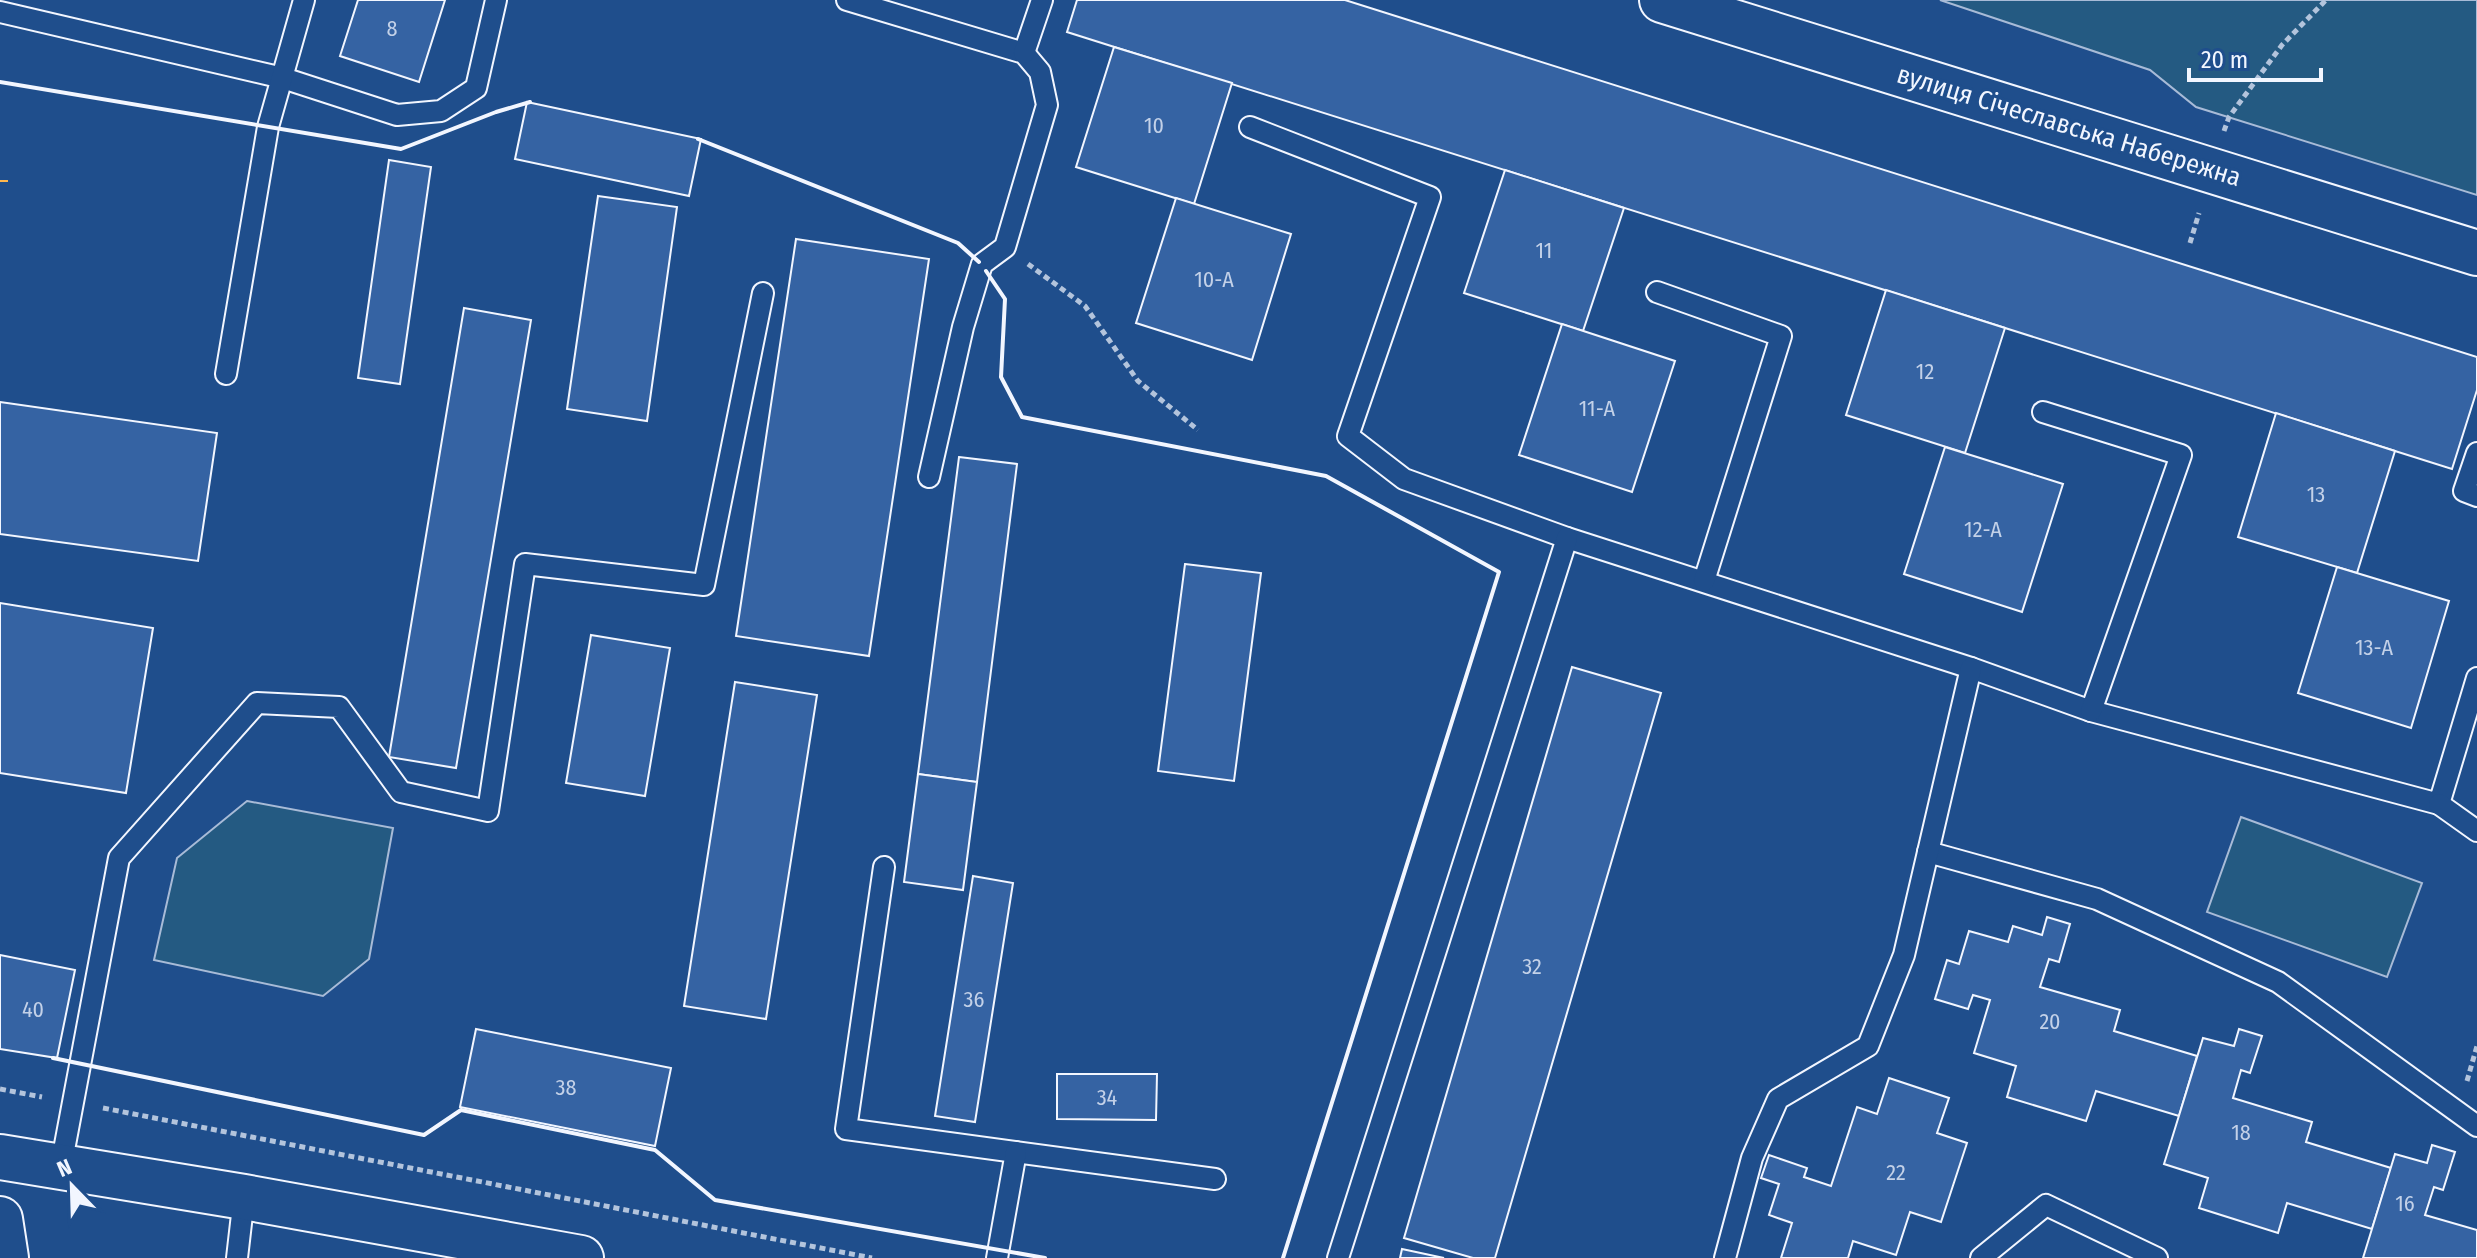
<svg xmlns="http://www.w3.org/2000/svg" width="2477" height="1258" viewBox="0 0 2477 1258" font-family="'Fira Sans Condensed',sans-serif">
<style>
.green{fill:#245a82;stroke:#a8bbd7;stroke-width:2}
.building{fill:#3563a3;stroke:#f2f6ff;stroke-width:2}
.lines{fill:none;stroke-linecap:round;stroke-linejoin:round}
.service-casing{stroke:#f2f6ff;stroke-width:24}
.tertiary-casing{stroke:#f2f6ff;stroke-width:48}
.secondary-casing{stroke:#f2f6ff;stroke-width:48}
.primary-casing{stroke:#f2f6ff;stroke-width:48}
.path{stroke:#b3c4dc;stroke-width:5;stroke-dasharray:6 4;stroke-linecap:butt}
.service{stroke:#1f4e8c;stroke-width:20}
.tertiary{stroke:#1f4e8c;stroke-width:44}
.secondary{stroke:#1f4e8c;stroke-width:44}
.primary{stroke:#1f4e8c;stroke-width:44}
.wall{stroke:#f2f6ff;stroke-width:4}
.power{stroke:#ffb74d;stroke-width:2;stroke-dasharray:28 6 4 6;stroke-linecap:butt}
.labels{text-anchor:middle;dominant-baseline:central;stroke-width:6;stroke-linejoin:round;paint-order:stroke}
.number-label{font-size:22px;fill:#c3d1e8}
.street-label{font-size:26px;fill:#f2f6ff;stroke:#1f4e8c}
</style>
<rect width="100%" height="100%" fill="#1f4e8c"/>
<!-- green -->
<g class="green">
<path d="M1940 0H2477V195L2196 107 2150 70Z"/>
<path d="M247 801 393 828 369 959 323 996 154 960 177 858Z"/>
<path d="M2241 817 2422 883 2387 977 2207 912Z"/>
</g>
<!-- building -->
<g class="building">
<path d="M358 0H445L419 82 340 56Z"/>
<path d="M1077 0H1345L2477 357V390L2452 469 1067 32Z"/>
<path d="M1114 47 1232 83 1194 204 1076 167Z"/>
<path d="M527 102 701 139 689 196 515 159Z"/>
<path d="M389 160 431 167 400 384 358 378Z"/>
<path d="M1505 170 1624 208 1583 331 1464 293Z"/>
<path d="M598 196 677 207 647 421 567 409Z"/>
<path d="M1176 198 1291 234 1252 360 1136 323Z"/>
<path d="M796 239 929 259 869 656 736 636Z"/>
<path d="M1886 290 2005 328 1965 453 1846 415Z"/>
<path d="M464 308 531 320 456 768 389 757Z"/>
<path d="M1562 324 1675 361 1632 492 1519 455Z"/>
<path d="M0 402 217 433 198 561 0 534Z"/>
<path d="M2276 413 2395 451 2357 573 2238 537Z"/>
<path d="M1945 447 2063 484 2022 612 1904 574Z"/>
<path d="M959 457 1017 464 977 782 918 774Z"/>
<path d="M1185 564 1261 573 1234 781 1158 771Z"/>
<path d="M2337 567 2449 601 2411 728 2298 693Z"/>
<path d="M0 603 153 628 126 793 0 773Z"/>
<path d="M591 635 670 648 645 796 566 783Z"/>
<path d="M1572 667 1661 693 1495 1258H1473L1404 1238Z"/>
<path d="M735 682 817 695 766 1019 684 1006Z"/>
<path d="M918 774 977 782 963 890 904 882Z"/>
<path d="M973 876 1013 883 975 1122 935 1116Z"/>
<path d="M2047 917 2070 924 2059 962 2049 959 2040 987 2120 1010 2114 1031 2197 1056 2179 1116 2096 1091 2086 1121 2007 1097 2016 1066 1974 1053 1990 1000 1973 995 1968 1009 1935 999 1947 960 1959 964 1969 931 2008 942 2013 926 2042 935Z"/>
<path d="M0 955 75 970 57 1058 0 1049Z"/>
<path d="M476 1029 671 1068 655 1146 460 1107Z"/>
<path d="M2239 1029 2262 1036 2250 1073 2241 1070 2233 1098 2312 1122 2306 1142 2391 1168 2372 1229 2287 1203 2278 1233 2199 1208 2208 1178 2164 1164 2203 1038 2234 1046Z"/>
<path d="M1057 1074H1157L1156 1120 1057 1119Z"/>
<path d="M1889 1078 1949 1098 1937 1133 1967 1143 1941 1222 1910 1212 1896 1255 1853 1241 1848 1258H1781L1792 1223 1769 1215 1779 1184 1761 1178 1769 1155 1807 1168 1804 1177 1831 1186 1857 1107 1877 1114Z"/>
<path d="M2432 1145 2455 1152 2443 1190 2434 1187 2425 1215 2477 1230V1258H2363L2395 1154 2427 1163Z"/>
<path d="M1402 1249 1444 1258H1400Z"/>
</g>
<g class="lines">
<defs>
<g id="service">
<path d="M847 0 1024 53 1040 72 1047 105 1005 247 982 264 963 327 929 477"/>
<path d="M0 12 283 78 397 115 441 111 476 88 496 0"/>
<path d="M1024 53 1042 0"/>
<path d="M1250 127 1430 197 1348 436 1404 479 1567 538 1971 668 2091 711 2439 804 2477 678"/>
<path d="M1657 292 1781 336 1704 581"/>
<path d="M226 374 268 127 304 0"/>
<path d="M2043 412 2181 455 2091 711"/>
<path d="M2477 453 2464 491 2477 496"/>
<path d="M2439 804 2477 831"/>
<path d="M1928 852 2097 899 2278 982 2477 1126"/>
<path d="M884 867 846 1129 1215 1179"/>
<path d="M61 1166 119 858 257 703 339 707 401 792 488 811 525 564 704 585 763 293"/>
<path d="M237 1258 244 1197"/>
<path d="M997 1258 1016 1152"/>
<path d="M1338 1258 1567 538"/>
<path d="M1725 1258 1752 1158 1778 1099 1868 1046 1904 955 1971 668"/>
<path d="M1981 1258 2046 1205 2157 1258"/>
</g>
<path id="tertiary" d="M0 1219 6 1258"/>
<path id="secondary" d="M0 1157 244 1197 581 1258"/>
<path id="primary" d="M1662 0 2477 253"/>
</defs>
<!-- service casing -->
<use href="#service" class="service-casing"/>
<!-- tertiary casing -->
<use href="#tertiary" class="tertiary-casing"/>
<!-- secondary casing -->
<use href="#secondary" class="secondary-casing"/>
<!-- primary casing -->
<use href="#primary" class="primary-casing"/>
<!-- path -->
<g class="path">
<path d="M2224 131 2229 117 2282 45 2326 0"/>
<path d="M2190 243 2199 213"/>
<path d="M1028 264 1085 306 1138 381 1198 430"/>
<path d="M2467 1081 2477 1046"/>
<path d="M0 1089 42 1097"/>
<path d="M103 1108 872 1258"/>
</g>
<!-- service -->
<use href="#service" class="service"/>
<!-- tertiary -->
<use href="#tertiary" class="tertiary"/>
<!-- secondary -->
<use href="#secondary" class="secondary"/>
<!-- primary -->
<use href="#primary" class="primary"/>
<!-- wall -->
<g class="wall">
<path d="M0 82 401 149 496 112 530 102"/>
<path d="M698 139 958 243 979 262"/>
<path d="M986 271 1005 299 1001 377 1022 417 1326 476 1499 572 1283 1258"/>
<path d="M53 1058 424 1135 461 1110 655 1150 715 1200 1045 1258"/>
</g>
<!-- power -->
<path class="power" d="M0 181H8"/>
</g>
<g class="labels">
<!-- number labels -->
<g class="number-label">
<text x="392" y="28">8</text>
<text x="1154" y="125">10</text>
<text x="1544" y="250">11</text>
<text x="1214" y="279">10-А</text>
<text x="1925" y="371">12</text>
<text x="1597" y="408">11-А</text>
<text x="2316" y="494">13</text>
<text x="1983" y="529">12-А</text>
<text x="2374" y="647">13-А</text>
<text x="1532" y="966">32</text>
<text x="974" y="999">36</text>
<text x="33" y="1009">40</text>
<text x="2050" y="1021">20</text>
<text x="566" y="1087">38</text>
<text x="1107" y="1097">34</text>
<text x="2241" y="1132">18</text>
<text x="1896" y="1172">22</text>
<text x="2405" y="1203">16</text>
</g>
<!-- street labels -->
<g class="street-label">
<text transform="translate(2069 126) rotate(17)">вулиця Січеславська Набережна</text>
</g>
</g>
<!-- north arrow -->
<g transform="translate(72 1186) rotate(337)" stroke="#1f4e8c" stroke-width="6" paint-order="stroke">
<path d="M0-6L14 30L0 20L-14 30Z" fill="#f2f6ff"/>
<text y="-12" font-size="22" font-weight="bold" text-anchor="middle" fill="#f2f6ff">N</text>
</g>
<!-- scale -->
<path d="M2189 68v12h132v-12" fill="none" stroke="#f2f6ff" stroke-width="4"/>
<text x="2201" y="68" font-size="24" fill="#f2f6ff" stroke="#1f4e8c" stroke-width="6" paint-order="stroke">20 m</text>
</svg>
